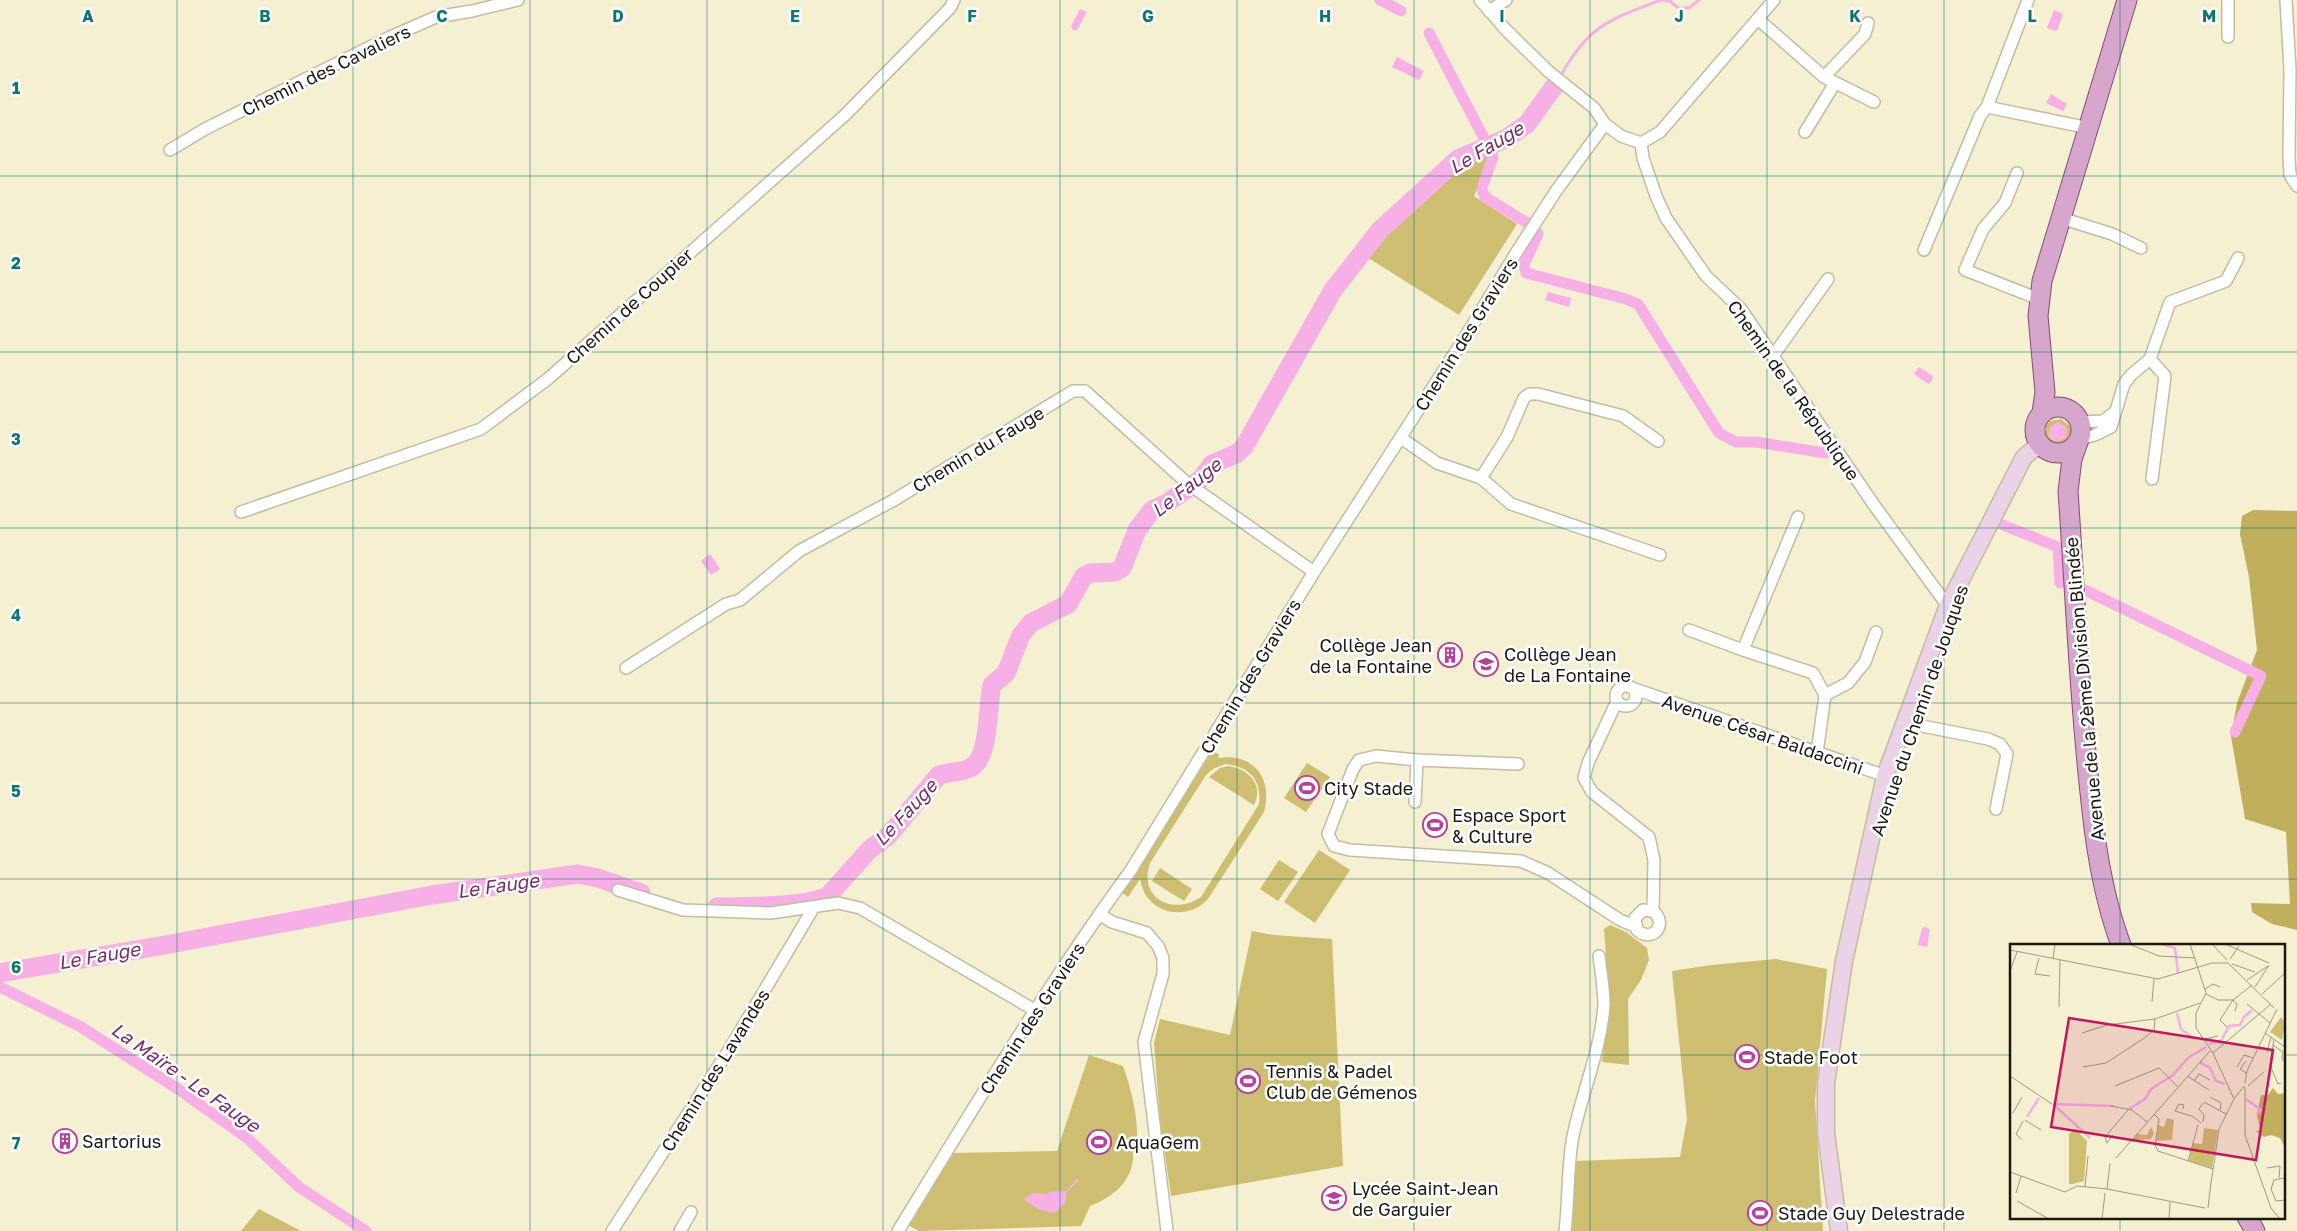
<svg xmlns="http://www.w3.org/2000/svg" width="2297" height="1231" viewBox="0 0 2297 1231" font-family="'Golos Text',sans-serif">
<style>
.green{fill:#cebe72;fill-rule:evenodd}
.forest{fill:#c0af5d}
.water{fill:#f6b0e5}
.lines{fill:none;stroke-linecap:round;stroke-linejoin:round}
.stream{stroke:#f6b0e5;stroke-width:3}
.canal{stroke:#f6b0e5;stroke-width:11}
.river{stroke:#f6b0e5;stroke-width:19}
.minor-casing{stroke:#c2bda1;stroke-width:14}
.secondary-casing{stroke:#c2bda1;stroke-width:19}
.primary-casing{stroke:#834e74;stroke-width:21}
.minor{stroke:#fff;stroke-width:11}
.secondary{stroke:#ebd2e6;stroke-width:16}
.primary{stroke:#d6a6cc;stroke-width:19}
.grid{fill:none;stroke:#0f766e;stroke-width:1;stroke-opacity:0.55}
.labels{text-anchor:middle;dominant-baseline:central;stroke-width:5;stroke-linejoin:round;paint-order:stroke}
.street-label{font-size:18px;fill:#1b190f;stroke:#fff}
.poi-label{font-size:18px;fill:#1b190f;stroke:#fff;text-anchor:start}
.water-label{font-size:19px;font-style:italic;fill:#7a2c6c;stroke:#fff}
.inset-river{fill:none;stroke:#f6b0e5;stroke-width:2.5}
.inset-road{fill:none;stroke:#9e9a84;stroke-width:1}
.view{fill:#c2185b;fill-opacity:0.15;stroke:#c2185b;stroke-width:2.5}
.inset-edge{fill:none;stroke:#1b190f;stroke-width:2.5}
.grid-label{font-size:16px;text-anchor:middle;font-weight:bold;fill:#0f766e;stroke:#fff;stroke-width:5;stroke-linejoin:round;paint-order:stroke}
</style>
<rect width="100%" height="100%" fill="#f5f0d2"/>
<!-- green -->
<g class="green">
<path d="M1487 150 1490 160 1474 196 1517 224 1459 315 1362 254 1388 223 1457 162Z"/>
<path d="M2061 419 2071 427V436L2065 443 2053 444 2046 438V426L2050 421ZM2058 423 2066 427V436L2053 440C2045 433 2050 426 2058 423Z"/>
<path d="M1213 750 1219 755 1218 758C1254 753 1273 778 1264 812L1208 899C1191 918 1159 917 1145 894 1143 890 1141 884 1140 879L1128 897 1122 893ZM1225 764C1249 766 1262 780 1259 804L1201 897C1173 916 1138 899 1150 863L1206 775 1213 769Z"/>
<path d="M1307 763 1330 777 1306 812 1284 798Z"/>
<path d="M1228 766C1249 769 1264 785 1254 805L1209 777 1220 768Z"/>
<path d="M1319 850 1350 870 1315 923 1284 902Z"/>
<path d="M1279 860 1298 872 1278 901 1260 889Z"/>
<path d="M1160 868 1192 889 1184 901 1152 881Z"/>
<path d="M1610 925 1626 932 1647 948 1649 960 1641 980 1628 999 1629 1065 1602 1062 1610 1006 1604 929Z"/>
<path d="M1252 931 1274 935 1332 939 1343 1166 1171 1196 1160 1119 1154 1043 1160 1019 1230 1035Z"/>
<path d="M1776 959 1827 969 1815 1101 1823 1231H1572L1576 1161 1680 1157 1687 1119 1672 971 1711 965Z"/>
<path d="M1089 1055 1123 1066C1133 1094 1139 1122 1137 1152H1133C1135 1179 1114 1197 1090 1206L1081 1226 919 1231 906 1224 951 1153 1057 1151Z"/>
<path d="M259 1209 301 1231H241Z"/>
</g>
<!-- forest -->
<path class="forest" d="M2253 510 2297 511V930L2272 924 2252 912 2251 903 2290 904 2286 832 2245 819 2231 736 2237 703 2257 650 2249 577 2240 534 2242 516Z"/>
<!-- water -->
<g class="water">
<path d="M1080 9 1087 12 1077 30H1073L1071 26Z"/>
<path d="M2054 10 2063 14 2057 31 2047 28Z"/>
<path d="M1397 57 1424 71 1419 80 1392 67Z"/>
<path d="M2051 94 2067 104 2063 111 2046 103Z"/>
<path d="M1548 292 1571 298 1569 307 1545 300Z"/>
<path d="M1919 367 1933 376 1932 381 1928 384 1914 374Z"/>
<circle cx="2058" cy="432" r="9"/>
<path d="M710 554 720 569 711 575 701 561Z"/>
<path d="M1926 927 1930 930 1927 947 1918 945 1922 928Z"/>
<path d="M1077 1179 1079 1180 1067 1192 1065 1203 1055 1213 1040 1210 1023 1199 1033 1193 1048 1194 1049 1192 1066 1191Z"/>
</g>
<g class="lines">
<!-- stream -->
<g class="stream">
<path d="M1661 0 1670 1 1678 8H1689L1699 0"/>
<path d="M1560 77C1588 26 1608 20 1661 0"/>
</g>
<!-- canal -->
<g class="canal">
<path d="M1380 0 1401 11"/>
<path d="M1429 33 1487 144"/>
<path d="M1483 185 1493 157 1490 149"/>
<path d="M1482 190 1485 197 1529 224"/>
<path d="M1535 230 1538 234 1524 265 1526 273 1626 299 1638 304 1719 433 1736 442H1756L1825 453"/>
<path d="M2003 525 2058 547 2060 583"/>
<path d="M2085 590 2261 676 2235 732"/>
<path d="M0 987 81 1027 178 1089 247 1138 299 1187 366 1231"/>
</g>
<!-- river -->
<g class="river">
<path d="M717 907C752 906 793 908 827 897L870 849 889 835 938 776C948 771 958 773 968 769 991 762 987 704 992 685L1006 673 1021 635 1031 623 1068 604 1084 576 1090 573 1115 572 1122 568 1137 530 1152 510 1167 503 1201 479 1212 464 1236 454 1244 447 1333 290 1380 230 1458 159 1505 139 1527 124 1556 84"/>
<path d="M0 973 165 945 432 895 578 874 598 878 641 893"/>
</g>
<defs>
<g id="minor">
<path d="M1480 0 1506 30 1548 71 1594 108 1605 124 1621 136 1641 143"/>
<path d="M2286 0 2290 70 2289 157 2290 175 2297 186"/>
<path d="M1489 11 1506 0"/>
<path d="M1758 19 1824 77 1874 102"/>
<path d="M2228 37V0"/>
<path d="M1824 77 1865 34 1868 23"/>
<path d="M1987 107 2028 0"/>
<path d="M1805 132 1835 83"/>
<path d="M1641 143 1643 158 1656 196 1666 218 1706 276 1741 309 1874 505 1950 609"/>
<path d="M1641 143 1660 132 1774 0"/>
<path d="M170 150 205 129 388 38 436 17 472 11 518 0"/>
<path d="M2017 173 2005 203 1983 229 1965 270 2039 299"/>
<path d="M2061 218 2112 234 2141 248"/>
<path d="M1924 250 1980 116 1987 107 2089 128"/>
<path d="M1773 356 1828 279"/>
<path d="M2150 359 2165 376 2152 479"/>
<path d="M2080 422 2103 421 2115 412"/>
<path d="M1401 438 1437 463 1481 478 1511 504 1660 555"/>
<path d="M2079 439 2095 435 2111 427 2124 384 2131 375 2150 359 2170 302 2226 281 2238 258"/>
<path d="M1481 478 1507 437 1524 398 1529 394H1538L1623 416 1658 441"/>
<path d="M241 512 481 429 549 378 844 116 950 8 954 0"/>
<path d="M1689 630 1743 650 1813 673 1825 695 1817 753"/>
<path d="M1743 650 1798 517"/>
<path d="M626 668 726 604 740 600 799 551 894 500 1073 391H1085L1187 483 1314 572"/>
<circle cx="1626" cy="696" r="10"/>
<path d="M1632 688 1894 779"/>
<path d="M1825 695 1848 683 1865 662 1876 632"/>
<path d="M1617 701 1588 763 1584 778 1592 792 1649 837 1654 860 1653 911C1669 924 1652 944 1637 930L1635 918 1643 910 1653 911"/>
<path d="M1912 724 1988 739 2000 744 2007 754 1996 809"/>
<path d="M1417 760 1518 764"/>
<path d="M1415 802 1417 760 1376 756 1359 760 1353 769 1328 834 1334 846 1350 850 1521 861 1548 873 1620 920 1635 926"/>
<path d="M618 890 683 910 771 913 838 903 860 908 1036 1011"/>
<path d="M1099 914 1112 922 1147 933 1158 946 1163 958V974L1144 1042 1167 1231"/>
<path d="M612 1231 729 1050 814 907"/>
<path d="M680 1231 691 1212"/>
<path d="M898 1231C973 1109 1047 985 1131 870L1314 572 1467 334 1516 253 1556 191 1605 124"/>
<path d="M1565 1231C1569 1199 1567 1167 1573 1136 1582 1092 1601 1050 1604 1005 1604 989 1601 972 1599 956"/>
</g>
<path id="secondary" d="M1839 1231 1826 1133V1083L1844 961 1885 776 1948 605 2024 457 2040 444"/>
<g id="primary">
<circle cx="2058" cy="430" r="23"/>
<path d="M2042 413 2045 392 2038 316 2042 281 2127 0"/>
<path d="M2078 442 2072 459 2068 491C2074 578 2078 665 2086 752 2092 817 2098 883 2121 945"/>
<path d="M2247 1217 2255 1231"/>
</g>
</defs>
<!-- minor casing -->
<use href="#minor" class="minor-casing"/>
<!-- secondary casing -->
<use href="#secondary" class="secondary-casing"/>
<!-- primary casing -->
<use href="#primary" class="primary-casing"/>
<!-- minor -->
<use href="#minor" class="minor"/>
<!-- secondary -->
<use href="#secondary" class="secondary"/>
<!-- primary -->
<use href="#primary" class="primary"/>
</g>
<!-- grid -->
<path class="grid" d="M177 0V1231M353 0V1231M530 0V1231M707 0V1231M883 0V1231M1060 0V1231M1237 0V1231M1414 0V1231M1590 0V1231M1767 0V1231M1944 0V1231M2120 0V945M0 176H2297M0 352H2297M0 528H2297M0 703H2297M0 879H2297M0 1055H2011M2283 1055H2297M2120 1217V1231"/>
<!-- icons -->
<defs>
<symbol id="building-ring" viewBox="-11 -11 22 22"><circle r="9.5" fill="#fff" stroke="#b3429e" stroke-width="1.5"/><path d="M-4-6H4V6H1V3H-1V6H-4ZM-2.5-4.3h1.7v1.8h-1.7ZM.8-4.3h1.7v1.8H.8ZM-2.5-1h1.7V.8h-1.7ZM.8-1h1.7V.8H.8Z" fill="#b3429e"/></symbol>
<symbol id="school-ring" viewBox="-11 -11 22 22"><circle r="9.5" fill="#fff" stroke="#b3429e" stroke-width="1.5"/><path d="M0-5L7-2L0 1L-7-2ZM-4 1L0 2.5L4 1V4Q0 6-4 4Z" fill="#b3429e"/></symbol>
<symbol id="stadium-ring" viewBox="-11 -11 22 22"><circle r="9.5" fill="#fff" stroke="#b3429e" stroke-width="1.5"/><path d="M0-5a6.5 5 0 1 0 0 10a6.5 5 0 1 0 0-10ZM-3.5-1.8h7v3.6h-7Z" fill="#b3429e"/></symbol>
</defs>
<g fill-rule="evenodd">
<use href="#building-ring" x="1436" y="641" width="28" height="28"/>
<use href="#school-ring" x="1472" y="650" width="28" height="28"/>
<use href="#stadium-ring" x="1293" y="774" width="28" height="28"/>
<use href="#stadium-ring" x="1421" y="811" width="28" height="28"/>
<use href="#stadium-ring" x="1733" y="1043" width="28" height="28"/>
<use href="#stadium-ring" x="1234" y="1067" width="28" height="28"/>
<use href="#building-ring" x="51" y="1127" width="28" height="28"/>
<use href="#stadium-ring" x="1085" y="1128" width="28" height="28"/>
<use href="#school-ring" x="1320" y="1184" width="28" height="28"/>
<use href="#stadium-ring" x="1746" y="1199" width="28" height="28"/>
</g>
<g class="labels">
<!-- street labels -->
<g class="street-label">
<text transform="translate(326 70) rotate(-26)">Chemin des Cavaliers</text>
<text transform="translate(629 306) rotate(-42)">Chemin de Coupier</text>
<text transform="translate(1466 334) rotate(-58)">Chemin des Graviers</text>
<text transform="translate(1794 390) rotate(55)">Chemin de la République</text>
<text transform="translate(978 449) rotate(-31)">Chemin du Fauge</text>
<text transform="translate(1250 676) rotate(-59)">Chemin des Graviers</text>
<text transform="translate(2084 689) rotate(-95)">Avenue de la 2ème Division Blindée</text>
<text transform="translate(1919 710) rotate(-71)">Avenue du Chemin de Jouques</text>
<text transform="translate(1763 734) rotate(19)">Avenue César Baldaccini</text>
<text transform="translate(1032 1018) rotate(-57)">Chemin des Graviers</text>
<text transform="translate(715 1070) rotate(-58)">Chemin des Lavandes</text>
</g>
<!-- poi labels -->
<g class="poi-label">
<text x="1432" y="645" text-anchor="end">Collège Jean<tspan x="1432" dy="21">de la Fontaine</tspan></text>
<text x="1504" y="654">Collège Jean<tspan x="1504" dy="21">de La Fontaine</tspan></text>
<text x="1324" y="788">City Stade</text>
<text x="1452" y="815">Espace Sport<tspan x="1452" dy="21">&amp; Culture</tspan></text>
<text x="1764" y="1057">Stade Foot</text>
<text x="1266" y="1071">Tennis &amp; Padel<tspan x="1266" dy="21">Club de Gémenos</tspan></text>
<text x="82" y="1141">Sartorius</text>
<text x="1116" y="1142">AquaGem</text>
<text x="1352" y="1188">Lycée Saint-Jean<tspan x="1352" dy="21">de Garguier</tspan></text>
<text x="1778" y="1213">Stade Guy Delestrade</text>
</g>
<!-- water labels -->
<g class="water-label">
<text transform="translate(1486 147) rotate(-31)">Le Fauge</text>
<text transform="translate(1186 487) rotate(-38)">Le Fauge</text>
<text transform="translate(905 812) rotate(-47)">Le Fauge</text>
<text transform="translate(498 885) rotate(-8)">Le Fauge</text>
<text transform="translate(99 955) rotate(-10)">Le Fauge</text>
<text transform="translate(186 1077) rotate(35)">La Maïre - Le Fauge</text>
</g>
</g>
<!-- overview -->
<g transform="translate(2010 944)">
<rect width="275" height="275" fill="#f5f0d2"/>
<path d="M271 73 275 79 272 96 260 88ZM157 174 164 176 162 196 146 197 148 181 154 183ZM141 183 144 189 141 195 123 196 127 190 137 191ZM194 184 208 186 202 224 179 217 183 199 192 200ZM65 185 77 197 74 237 63 240H59V190Z" fill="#cebe72"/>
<path d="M263 144 268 150 275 149V203L270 194 261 191 254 193 246 187 250 186 247 171 251 151 257 152Z" fill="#c0af5d"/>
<path class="inset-river" d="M151 0 165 4 168 29M167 69 171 85 183 94M199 100 211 97 219 82 230 81 234 73 242 66M192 117 191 119 200 124 206 137 215 140M236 155 251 166 247 170M43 160 80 194M43 160 103 162M119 165 135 155 141 145 163 131 178 114 196 103M17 173 29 154"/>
<path class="inset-road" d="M119 0 149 12 185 14M180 0 196 49 186 69V84L203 109 224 155M202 0 217 16M215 0 259 19M0 6 148 35 202 19H218L264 64M29 14 25 30 40 32M43 15 45 0M220 15 229 2M222 20 245 28M0 27 7 8M237 36 258 22M245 43 259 21M195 45 203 40 210 43M196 50 208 56H223L242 41M252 50 275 29M142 58 144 35M237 60 260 79M49 63 50 16M217 83 210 76 223 56 227 60 225 67M72 89 97 81 145 75M255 89 275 103M264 95 260 121 268 140 271 139M191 96 208 92M263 101 273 108 272 115 275 118M257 108 261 93M203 109 261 60M236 117 230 125 236 129M73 123 96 119 133 95 144 86 145 75 190 59M227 123 234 111 243 114M0 132 42 160M177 132 199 146M184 137 189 130 200 136M235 139 237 127 267 65M105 142 149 124 168 143M238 142 254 128M235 143V191L261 264 270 275M200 153 211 159 210 166M194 158 216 170M193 159 189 165 194 171 193 178M101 162 122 166 137 178M173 165 174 161 169 160 165 167 182 172 191 179M3 169 12 153M144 170 149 175 145 201 148 207 203 225M15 176 31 186M103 191 97 199 95 193 118 166M11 195 6 190 13 177M106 214 200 107M178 217 188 181M257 224 270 222 269 234M0 228 55 248 67 242 97 245 195 264M275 234 264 236 261 245 266 257 275 256M201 239 209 185 224 155 234 142M75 243 78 212M97 245 100 219M6 249 11 232M7 257 39 275M198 264 201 238M92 275 95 249M159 275 160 258"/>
<path class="view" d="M59 74 263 106 246 216 41 183Z"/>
<rect width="275" height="275" class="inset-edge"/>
</g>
<g class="grid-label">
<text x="88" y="22">A</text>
<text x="265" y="22">B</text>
<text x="442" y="22">C</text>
<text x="618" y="22">D</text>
<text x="795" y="22">E</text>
<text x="972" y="22">F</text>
<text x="1148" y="22">G</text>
<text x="1325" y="22">H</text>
<text x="1502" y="22">I</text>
<text x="1679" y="22">J</text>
<text x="1855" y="22">K</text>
<text x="2032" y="22">L</text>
<text x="2209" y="22">M</text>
<text x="16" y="94">1</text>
<text x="16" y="269">2</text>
<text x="16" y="445">3</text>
<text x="16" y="621">4</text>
<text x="16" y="797">5</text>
<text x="16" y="973">6</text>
<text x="16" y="1149">7</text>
</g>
</svg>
